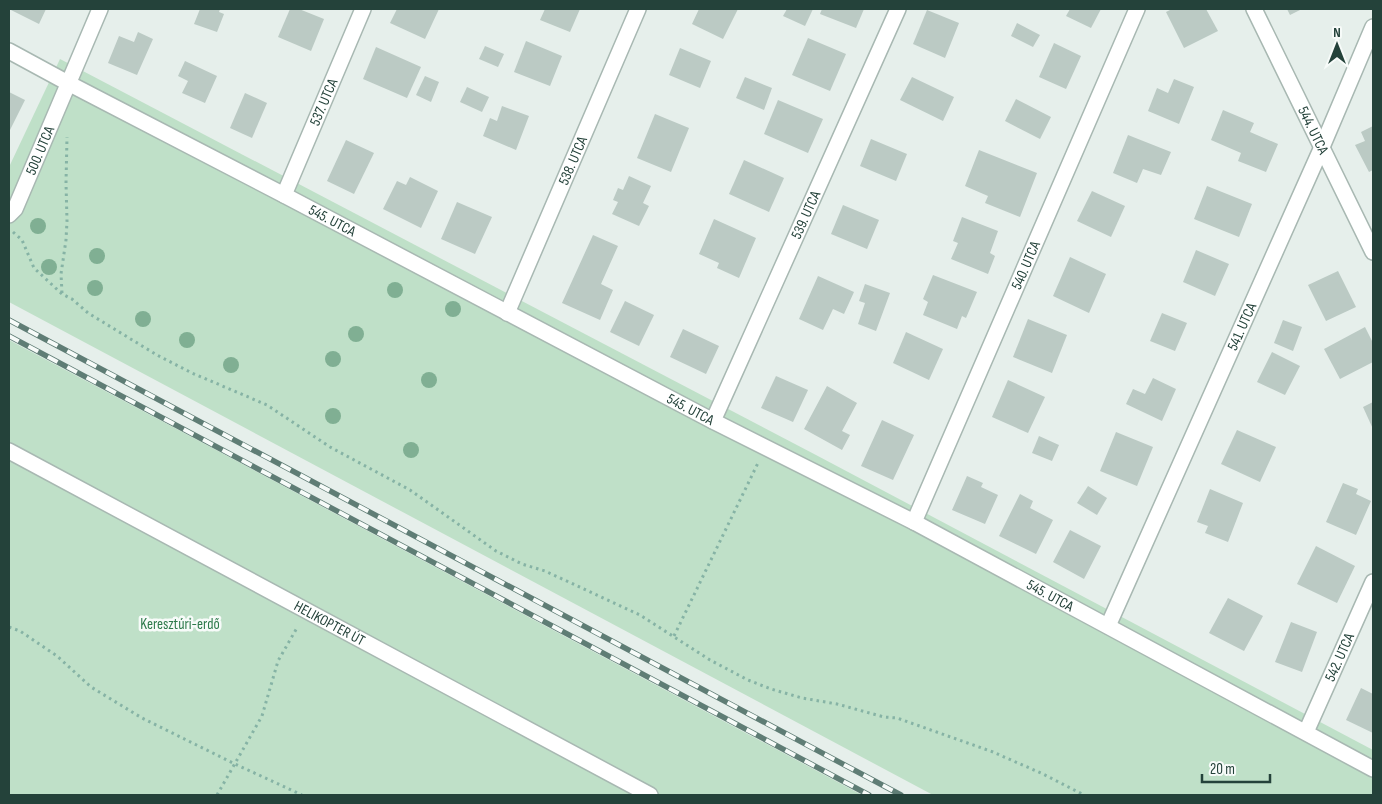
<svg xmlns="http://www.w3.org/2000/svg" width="1382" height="804" viewBox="0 0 1382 804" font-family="'Sofia Sans Condensed',sans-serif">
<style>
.green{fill:#bfe0c8}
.building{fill:#bbcac4}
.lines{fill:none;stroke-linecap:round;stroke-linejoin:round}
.minor-casing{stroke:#a8b8b2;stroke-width:18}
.path{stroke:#86b3a5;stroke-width:3;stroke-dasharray:2.5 4;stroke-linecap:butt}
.minor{stroke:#fff;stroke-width:15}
.rail-casing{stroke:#5f7d75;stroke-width:5.5}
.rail{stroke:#f7fbf9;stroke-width:4;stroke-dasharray:11;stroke-linecap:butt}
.tree{fill:#80af93}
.labels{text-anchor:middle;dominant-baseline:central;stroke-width:5;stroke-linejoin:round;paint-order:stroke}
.street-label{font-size:15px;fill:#24423a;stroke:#f7fbf9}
.park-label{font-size:15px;fill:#2d7a4b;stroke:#f7fbf9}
</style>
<rect width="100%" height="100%" fill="#e6efeb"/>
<!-- green -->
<g class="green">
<path d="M60 59 816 455 1373 750V795H933L9 302V167Z"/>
<path d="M9 340 188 435 862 795H9Z"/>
</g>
<!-- building -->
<g class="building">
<path d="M12 9H46L39 24 11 10Z"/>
<path d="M200 9H220L219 12 224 14 217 32 194 24Z"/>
<path d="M290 9H299L324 19 311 51 278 37Z"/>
<path d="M397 9H439L425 39 390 23Z"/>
<path d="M545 9H580L570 32 540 20Z"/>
<path d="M699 9H738L723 39 692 24Z"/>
<path d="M787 9H813L805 26 783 16Z"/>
<path d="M822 9H864L856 28 820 14Z"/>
<path d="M1070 9H1101L1091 28 1066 16Z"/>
<path d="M1172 9H1206L1218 31 1184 48 1166 12Z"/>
<path d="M1287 9H1302L1290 15Z"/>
<path d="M927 10 959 23 945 58 913 44Z"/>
<path d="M1017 23 1040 35 1033 47 1011 36Z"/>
<path d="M138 32 153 39 137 75 108 63 119 36 134 42Z"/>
<path d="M808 38 846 54 830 91 792 75Z"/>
<path d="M526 41 562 56 550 86 514 72Z"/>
<path d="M1054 43 1081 56 1066 89 1039 77Z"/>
<path d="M485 46 504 54 498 67 479 59Z"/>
<path d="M376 47 421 67 407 98 363 79Z"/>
<path d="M680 48 711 61 700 88 669 75Z"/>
<path d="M185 61 217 76 205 103 182 93 188 81 178 76Z"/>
<path d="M425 76 439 82 431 102 416 95Z"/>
<path d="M745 77 772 88 764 110 736 98Z"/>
<path d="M912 77 954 97 943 121 900 100Z"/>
<path d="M1174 79 1194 87 1179 124 1148 111 1157 88 1168 93Z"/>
<path d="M467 87 489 97 482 112 460 102Z"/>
<path d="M9 92 25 100 9 132Z"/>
<path d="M245 93 267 103 252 138 230 128Z"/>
<path d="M1016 99 1051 117 1040 139 1005 121Z"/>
<path d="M778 100 823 119 808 153 764 134Z"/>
<path d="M502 106 529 116 516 150 483 136 490 118 497 121Z"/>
<path d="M1223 110 1254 123 1250 132 1278 144 1266 172 1238 161 1241 153 1211 140Z"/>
<path d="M655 114 689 128 671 172 637 158Z"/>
<path d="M1373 126V170L1369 172 1355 145 1365 141 1361 132Z"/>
<path d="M1128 135 1171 152 1161 175 1143 169 1137 183 1113 173Z"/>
<path d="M871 139 907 154 896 181 860 166Z"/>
<path d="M346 140 374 153 354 194 327 181Z"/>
<path d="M979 150 1037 173 1020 217 985 203 988 196 965 186Z"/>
<path d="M744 160 784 178 769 212 729 194Z"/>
<path d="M629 176 651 186 643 203 649 206 639 226 612 214 618 202 613 200 618 188 623 190Z"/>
<path d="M410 177 438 191 421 228 383 209 397 181 406 185Z"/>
<path d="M1207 186 1252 204 1239 237 1194 219Z"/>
<path d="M1092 191 1125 206 1111 237 1077 221Z"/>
<path d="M457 202 492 217 475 254 441 239Z"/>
<path d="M843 205 879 220 867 249 831 234Z"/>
<path d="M962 217 998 231 990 253 995 256 988 274 951 259 958 243 953 241Z"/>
<path d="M714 219 756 238 739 278 717 268 719 263 699 254Z"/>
<path d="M593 235 618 246 601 284 613 290 600 320 562 303Z"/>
<path d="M1196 250 1229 264 1215 296 1183 282Z"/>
<path d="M1070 257 1106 274 1089 313 1053 296Z"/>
<path d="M1338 271 1356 307 1326 321 1308 285Z"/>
<path d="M933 275 977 292 966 318 962 316 957 329 923 315 928 302 923 299Z"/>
<path d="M818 276 854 292 844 314 833 309 823 330 799 319Z"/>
<path d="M865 284 890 293 876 331 858 324 865 303 859 301Z"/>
<path d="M625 301 654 315 639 346 610 332Z"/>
<path d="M1162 313 1187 323 1175 351 1150 341Z"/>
<path d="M1028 319 1067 335 1052 373 1013 357Z"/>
<path d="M1283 320 1302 327 1293 351 1274 343Z"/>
<path d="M1365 327 1373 343V362L1340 379 1324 349Z"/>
<path d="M683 329 719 346 706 374 670 357Z"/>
<path d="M906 332 943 349 929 380 893 363Z"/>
<path d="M1272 352 1300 366 1285 395 1257 382Z"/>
<path d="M776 376 808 390 793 422 761 408Z"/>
<path d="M1153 378 1176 389 1162 421 1126 404 1133 389 1145 394Z"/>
<path d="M1008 380 1045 397 1028 433 992 417Z"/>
<path d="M827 386 857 403 842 431 850 435 842 450 804 429Z"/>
<path d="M1373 402V429L1363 407Z"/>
<path d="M882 420 914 435 893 480 861 466Z"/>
<path d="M1237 430 1276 447 1260 482 1221 464Z"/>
<path d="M1116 432 1153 447 1137 486 1100 471Z"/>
<path d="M1039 436 1059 445 1052 461 1032 453Z"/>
<path d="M967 476 983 483 981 487 998 495 985 524 952 510Z"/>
<path d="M1343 483 1358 489 1356 494 1371 501 1356 535 1326 522Z"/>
<path d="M1088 486 1107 498 1097 515 1077 503Z"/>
<path d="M1210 489 1243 503 1228 542 1205 533 1208 526 1197 522Z"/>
<path d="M1020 494 1033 501 1030 508 1053 520 1036 554 999 536Z"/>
<path d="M1070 530 1101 546 1084 579 1053 562Z"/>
<path d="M1316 546 1355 566 1337 603 1297 584Z"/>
<path d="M1228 598 1263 616 1244 651 1209 633Z"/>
<path d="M1291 622 1317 632 1302 672 1275 662Z"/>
<path d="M1361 688 1373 694V733L1346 720Z"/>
</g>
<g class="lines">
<defs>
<g id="minor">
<path id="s1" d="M1254 9 1373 252"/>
<path id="s2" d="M9 51 68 83 284 195 713 421 914 522 1373 769"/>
<path id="s3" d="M284 195 363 9"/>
<path id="s4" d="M9 215 15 209 100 9"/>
<path id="s5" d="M507 313 638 9"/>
<path id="s6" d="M713 421 898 9"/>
<path id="s7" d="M9 451 650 795"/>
<path id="s8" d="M914 522 1137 9"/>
<path id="s9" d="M1108 626 1322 147 1373 27"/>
<path id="s10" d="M1306 732 1373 582"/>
</g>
</defs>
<!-- minor casing -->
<use href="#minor" class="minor-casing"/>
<!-- path -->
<g class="path">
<path d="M13 232 22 240 34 268 62 294 72 299 88 313 157 355 192 373 267 405 330 447 410 490 496 551 522 564 545 571 640 615 710 660 748 680 771 689 802 698 837 704 884 717 897 718 993 752 1043 774 1084 795"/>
<path d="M62 293 61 274 66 240 67 221 66 183 67 137"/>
<path d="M9 627 20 631 57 656 91 687 142 718 235 764 302 795"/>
<path d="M674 636 758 463"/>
<path d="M217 795 262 716 278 661 298 626"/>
</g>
<!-- minor -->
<use href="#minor" class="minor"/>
<defs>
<g id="rail">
<path d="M9 320 901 795"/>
<path d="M9 336 869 795"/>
</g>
</defs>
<!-- rail casing -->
<use href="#rail" class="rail-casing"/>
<!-- rail -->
<use href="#rail" class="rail"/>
</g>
<!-- trees -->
<g class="tree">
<circle cx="38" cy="226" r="8"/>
<circle cx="97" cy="256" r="8"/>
<circle cx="49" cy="267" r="8"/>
<circle cx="95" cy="288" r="8"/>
<circle cx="395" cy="290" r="8"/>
<circle cx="453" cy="309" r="8"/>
<circle cx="143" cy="319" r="8"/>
<circle cx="356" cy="334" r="8"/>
<circle cx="187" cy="340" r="8"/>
<circle cx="333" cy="359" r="8"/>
<circle cx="231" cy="365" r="8"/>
<circle cx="429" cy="380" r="8"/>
<circle cx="333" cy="416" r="8"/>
<circle cx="411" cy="450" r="8"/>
</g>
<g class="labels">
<!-- street labels -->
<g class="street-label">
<text stroke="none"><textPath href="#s3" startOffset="101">537. UTCA</textPath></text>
<text stroke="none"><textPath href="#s1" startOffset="135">544. UTCA</textPath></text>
<text stroke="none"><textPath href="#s4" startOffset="72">500. UTCA</textPath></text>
<text stroke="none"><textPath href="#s5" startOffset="166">538. UTCA</textPath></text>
<text stroke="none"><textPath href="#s6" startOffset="226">539. UTCA</textPath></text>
<text stroke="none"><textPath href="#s2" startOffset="365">545. UTCA</textPath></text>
<text stroke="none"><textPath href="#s8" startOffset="280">540. UTCA</textPath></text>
<text stroke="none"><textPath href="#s9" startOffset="328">541. UTCA</textPath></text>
<text stroke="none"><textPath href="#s2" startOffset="770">545. UTCA</textPath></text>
<text stroke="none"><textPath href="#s2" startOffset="1175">545. UTCA</textPath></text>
<text stroke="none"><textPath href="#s7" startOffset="364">HELIKOPTER ÚT</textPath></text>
<text stroke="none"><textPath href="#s10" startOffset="82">542. UTCA</textPath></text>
</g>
<!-- park labels -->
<g class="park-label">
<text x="180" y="624">Keresztúri-erdő</text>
</g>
</g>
<!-- border -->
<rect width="1382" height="804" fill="none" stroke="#24423a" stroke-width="20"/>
<!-- north arrow -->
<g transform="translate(1337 45)" stroke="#f7fbf9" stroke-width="4" paint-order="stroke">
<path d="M0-4L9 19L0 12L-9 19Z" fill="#24423a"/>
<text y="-8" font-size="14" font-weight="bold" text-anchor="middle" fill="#24423a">N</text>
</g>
<!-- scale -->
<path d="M1202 774v8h68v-8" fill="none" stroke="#24423a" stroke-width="2.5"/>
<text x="1210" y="774" font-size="15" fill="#24423a" stroke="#f7fbf9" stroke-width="4" paint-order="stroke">20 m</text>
</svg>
